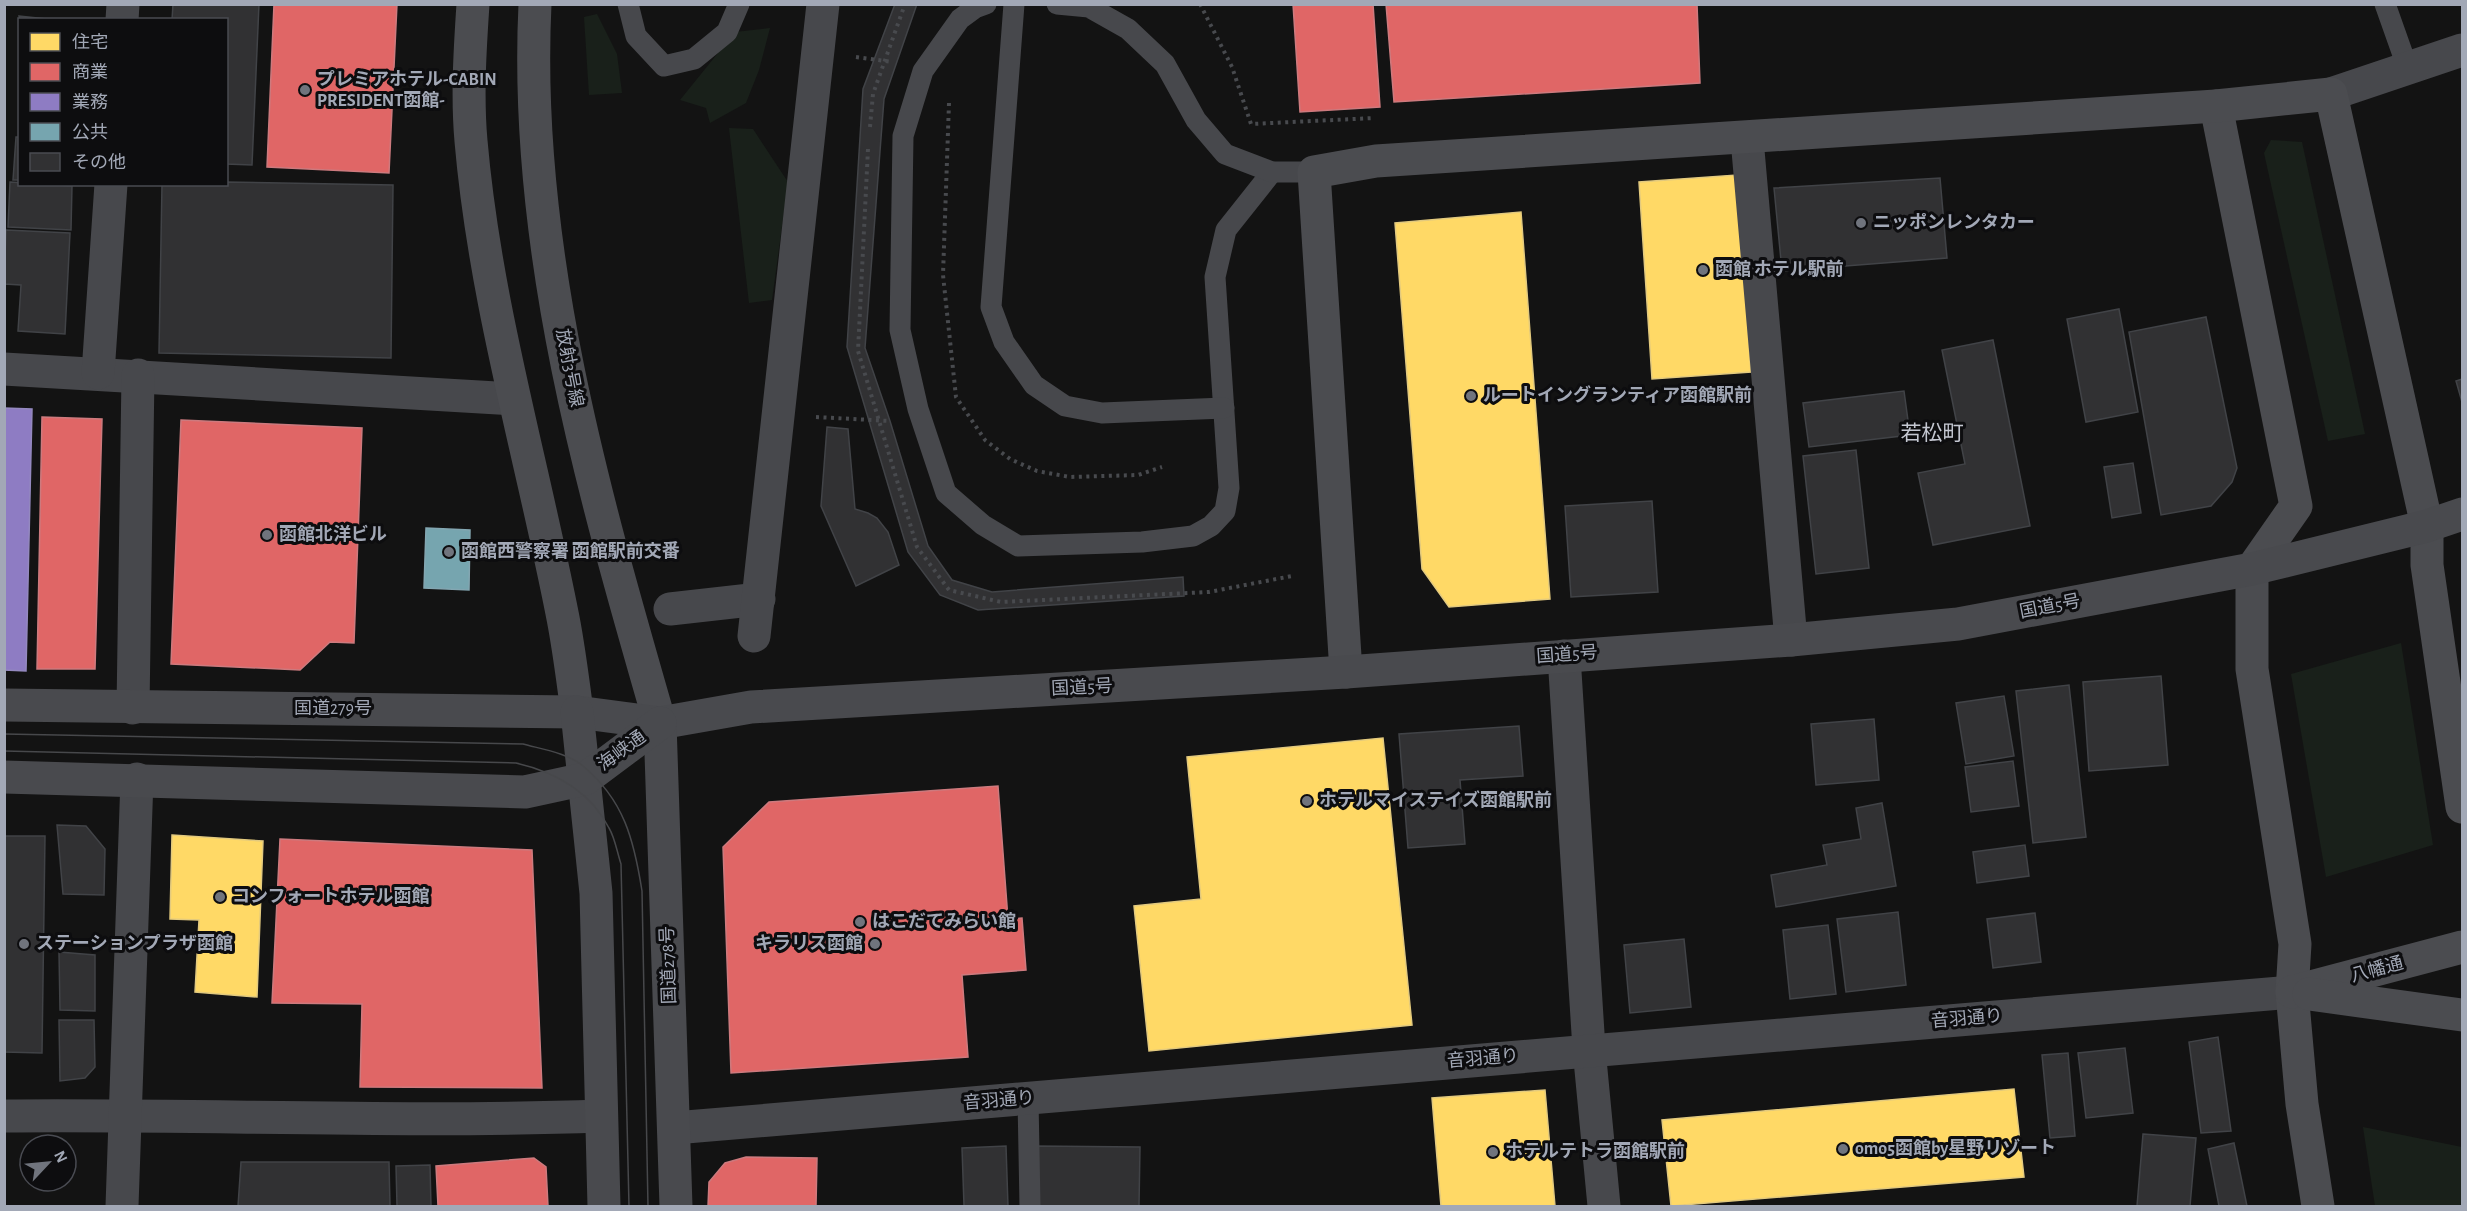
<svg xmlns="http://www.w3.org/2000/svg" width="2467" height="1211" viewBox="0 0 2467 1211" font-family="'Alegreya Sans','Noto Sans JP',sans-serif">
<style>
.green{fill:#19201a}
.homes{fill:#ffd966;stroke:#e3ca7e;stroke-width:1.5}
.shops{fill:#e06666;stroke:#cd7a7e;stroke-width:1.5}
.offices{fill:#8e7cc3;stroke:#9489bf;stroke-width:1.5}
.public{fill:#76a5af;stroke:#83a6b1;stroke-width:1.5}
.building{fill:#313133;stroke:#414347;stroke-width:1.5}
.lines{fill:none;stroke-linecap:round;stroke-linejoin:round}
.path{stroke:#484a4e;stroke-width:4;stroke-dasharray:3 4.5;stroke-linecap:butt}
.lane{stroke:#47484c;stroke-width:21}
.street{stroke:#47484c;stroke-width:33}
.secondary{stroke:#4b4c50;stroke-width:33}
.highway{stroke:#494a4e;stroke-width:33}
.tram{stroke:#47484b;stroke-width:1.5}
.poi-dot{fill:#70747d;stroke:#0d0d0f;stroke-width:2}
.labels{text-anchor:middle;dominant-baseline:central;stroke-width:6;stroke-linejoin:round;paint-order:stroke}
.poi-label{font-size:18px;font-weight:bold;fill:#a2a8b6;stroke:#0d0d0f;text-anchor:start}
.street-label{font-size:18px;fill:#a2a8b6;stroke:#0d0d0f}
.quarter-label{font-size:21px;fill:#c4c7d1;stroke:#0d0d0f}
</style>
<rect width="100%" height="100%" fill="#131313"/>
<!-- green -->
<g class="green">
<path d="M597 14 617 54 622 93 589 95 584 17Z"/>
<path d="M770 28 759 70 746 103 710 123 706 108 680 100 735 32Z"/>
<path d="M729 128 753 129 788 182 772 300 749 303Z"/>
<path d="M2271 140 2302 142 2365 434 2328 441 2264 153Z"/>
<path d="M2401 643 2433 845 2326 877 2291 674Z"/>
<path d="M2363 1127 2462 1147V1206H2375Z"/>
</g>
<!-- homes -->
<g class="homes">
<path d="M1737 175 1751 372 1652 379 1639 182Z"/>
<path d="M1521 212 1550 599 1449 607 1422 569 1395 223Z"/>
<path d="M1383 738 1412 1025 1149 1051 1134 906 1201 899 1187 757Z"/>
<path d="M172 835 263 841 257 997 195 992 199 920 170 919Z"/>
<path d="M2014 1089 2024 1177 1671 1206 1662 1120Z"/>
<path d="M1545 1090 1555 1206H1441L1432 1098Z"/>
</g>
<!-- shops -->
<g class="shops">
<path d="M274 4H397L389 173 267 167Z"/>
<path d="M1293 4H1373L1380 107 1300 112Z"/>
<path d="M1386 4H1697L1700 83 1394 102Z"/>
<path d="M42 417 102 419 95 669H37Z"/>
<path d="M181 420 362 428 354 643 330 642 300 670 171 664Z"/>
<path d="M998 786 1008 919 1022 918 1026 970 962 975 968 1057 731 1073 723 847 769 802Z"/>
<path d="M280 839 532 850 542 1088 360 1087 362 1004 272 1003Z"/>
<path d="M746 1157 817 1158 816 1206H708L709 1182 725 1163Z"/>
<path d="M534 1158 546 1167 548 1206H438L436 1166Z"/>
</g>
<!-- offices -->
<path class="offices" d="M4 408 32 409 26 671 4 670Z"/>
<!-- public -->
<path class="public" d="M426 528 470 530 469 590 424 588Z"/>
<!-- building -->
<g class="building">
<path d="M173 4H259L252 165 226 164V20H172Z"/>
<path d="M895 4H917L884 99 865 348 890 421 928 546 952 580 992 592 1183 577 1184 596 978 610 940 595 908 552 847 347 863 89Z"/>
<path d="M19 16 56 20H20Z"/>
<path d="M16 137H20V180H13Z"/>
<path d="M1940 178 1947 258 1782 271 1774 188Z"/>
<path d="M10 182 72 186 71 230 8 227Z"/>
<path d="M226 182 393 185 391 358 159 353 162 184H226Z"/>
<path d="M6 230 70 233 65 334 18 331 21 285 4 284Z"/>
<path d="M2119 309 2138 412 2086 422 2067 319Z"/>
<path d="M2206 317 2237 468 2232 482 2211 506 2161 515 2129 332Z"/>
<path d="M1993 340 2030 526 1933 545 1918 473 1965 464 1942 350Z"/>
<path d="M2462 379V402L2456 381Z"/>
<path d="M1904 391 1910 435 1809 447 1803 403Z"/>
<path d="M827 427 848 429 855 509 868 513 877 518 888 532 899 565 856 586 821 506Z"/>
<path d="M1856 450 1869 568 1816 574 1803 456Z"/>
<path d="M2133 463 2141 513 2112 518 2104 467Z"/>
<path d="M1652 501 1658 592 1571 597 1565 506Z"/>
<path d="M2161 676 2168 765 2089 771 2083 682Z"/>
<path d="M2069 685 2086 837 2033 843 2016 691Z"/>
<path d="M2004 696 2014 756 1966 764 1956 703Z"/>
<path d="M1874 719 1879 780 1816 785 1811 724Z"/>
<path d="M1519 726 1523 776 1460 780 1465 844 1408 848 1399 734Z"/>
<path d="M2013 761 2019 806 1971 812 1965 767Z"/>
<path d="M1882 803 1896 886 1776 907 1771 875 1827 865 1823 845 1861 839 1856 808Z"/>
<path d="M57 825 86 826 105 849 104 895 63 894Z"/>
<path d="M4 836H45L42 1053 4 1052Z"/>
<path d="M2025 845 2029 876 1977 883 1973 852Z"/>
<path d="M1898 912 1906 985 1846 992 1837 919Z"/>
<path d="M2035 913 2041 962 1993 968 1987 919Z"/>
<path d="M1828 925 1836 994 1790 999 1783 930Z"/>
<path d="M1684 939 1691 1007 1630 1013 1624 945Z"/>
<path d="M59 952 95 955V1011L60 1010Z"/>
<path d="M59 1020H94L95 1067 85 1078 60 1081Z"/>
<path d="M2218 1037 2231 1131 2201 1133 2189 1042Z"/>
<path d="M2125 1048 2133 1113 2086 1118 2078 1053Z"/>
<path d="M2068 1053 2075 1136 2050 1138 2042 1055Z"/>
<path d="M2143 1134 2196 1138 2190 1206H2137Z"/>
<path d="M2234 1143 2247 1206H2219L2208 1149Z"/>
<path d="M1006 1146 1008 1206H964L962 1148Z"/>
<path d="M1036 1146 1140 1147 1139 1206H1036Z"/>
<path d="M241 1162H389L390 1206H238Z"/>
<path d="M430 1165 431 1206H397L396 1166Z"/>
</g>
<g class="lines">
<!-- path -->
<g class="path">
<path d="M1200 4 1232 67 1251 124 1374 118"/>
<path d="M856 57 893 62"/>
<path d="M949 103 943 275 956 397 985 440 1010 459 1037 471 1070 477 1138 475 1162 467"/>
<path d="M870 127 873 94 905 4"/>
<path d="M868 149 858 351 917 547 949 590 1001 602 1209 592 1292 576"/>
<path d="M816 417 890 421"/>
</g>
<!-- lane -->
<g class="lane">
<path d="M628 4 636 36 664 66 694 59 727 32 739 4"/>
<path d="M986 4 975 8 960 19 923 71 903 136 900 330 918 409 946 493 983 525 1018 546 1142 542 1193 536 1211 526 1225 511 1229 488 1215 277 1226 230 1272 172"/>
<path d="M1014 4 991 307 1004 342 1034 385 1065 406 1102 413 1224 408"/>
<path d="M1057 4 1089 7 1128 29 1165 64 1196 120 1225 154 1272 172H1314"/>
<path d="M2385 4 2408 69"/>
<path d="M1028 1099 1030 1206"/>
</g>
<!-- street -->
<g class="street">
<path d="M122 20 123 4"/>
<path d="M2331 94 2462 50"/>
<path d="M1747 139 1791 640"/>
<path d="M4 369 514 399"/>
<path d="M98 373 111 184"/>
<path d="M670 609 759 599"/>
<path d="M754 636 823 4"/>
<path d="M1564 656 1589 1049 1604 1206"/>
<path d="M133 708 138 375"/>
<path d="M4 1116C203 1114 403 1123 601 1116"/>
<path d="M674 1128 2292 992"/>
<path d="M122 1206 137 779"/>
</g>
<!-- secondary -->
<g class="secondary">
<path d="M473 4C470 49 467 96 471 141 485 303 532 459 563 618 569 649 573 681 577 712"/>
<path d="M535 4C523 249 593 491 660 723"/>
<path d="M2216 106 2296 506 2252 569V669L2295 944 2292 992 2302 1104 2318 1206"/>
<path d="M1346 672 1314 172 1376 161 2216 106 2331 94 2427 526V565L2462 807"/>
<path d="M2292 992 2462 947"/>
<path d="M2309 994 2462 1015"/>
</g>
<!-- highway -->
<g class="highway">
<path d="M4 705 577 712 660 723 751 707 1346 672 1791 640 1958 624 2252 569 2427 526 2462 514"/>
<path d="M577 712 596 893 604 1206"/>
<path d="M660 723 676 1206"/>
<path d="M4 777 525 792 585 779 660 723"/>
</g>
<!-- tram -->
<g class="tram">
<path d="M4 734 523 744C541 749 568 753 583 766 624 800 634 840 642 891L648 1206"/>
<path d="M4 751 516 763C555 772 590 791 609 828 615 838 617 852 621 864L629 1206"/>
</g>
</g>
<!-- markers -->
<g class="poi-dot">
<circle cx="305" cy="90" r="6"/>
<circle cx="1861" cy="223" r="6"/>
<circle cx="1703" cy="270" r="6"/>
<circle cx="1471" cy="396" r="6"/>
<circle cx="267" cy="535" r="6"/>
<circle cx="449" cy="552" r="6"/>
<circle cx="1307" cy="801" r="6"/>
<circle cx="220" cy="897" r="6"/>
<circle cx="860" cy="922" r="6"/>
<circle cx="24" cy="944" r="6"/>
<circle cx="875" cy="944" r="6"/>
<circle cx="1843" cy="1149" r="6"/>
<circle cx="1493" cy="1152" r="6"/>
</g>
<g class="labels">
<!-- poi labels -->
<g class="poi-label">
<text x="317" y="80">プレミアホテル-CABIN<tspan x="317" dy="21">PRESIDENT函館-</tspan></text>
<text x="1873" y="223">ニッポンレンタカー</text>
<text x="1715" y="270">函館 ホテル駅前</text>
<text x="1483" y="396">ルートイングランティア函館駅前</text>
<text x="279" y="535">函館北洋ビル</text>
<text x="461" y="552">函館西警察署 函館駅前交番</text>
<text x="1319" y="801">ホテルマイステイズ函館駅前</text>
<text x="232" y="897">コンフォートホテル函館</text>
<text x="872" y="922">はこだてみらい館</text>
<text x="36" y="944">ステーションプラザ函館</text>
<text x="863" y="944" text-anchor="end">キラリス函館</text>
<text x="1855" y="1149">omo5函館by星野リゾート</text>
<text x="1505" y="1152">ホテルテトラ函館駅前</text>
</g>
<!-- street labels -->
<g class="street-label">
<text transform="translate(569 368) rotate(79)">放射3号線</text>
<text transform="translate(2050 607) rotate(-11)">国道5号</text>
<text transform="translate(1567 655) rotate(-4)">国道5号</text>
<text transform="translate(1082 688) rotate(-3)">国道5号</text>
<text x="333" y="709">国道279号</text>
<text transform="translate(622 751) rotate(-36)">海峡通</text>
<text transform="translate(669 965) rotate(-92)">国道278号</text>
<text transform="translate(2377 970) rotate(-15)">八幡通</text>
<text transform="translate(1967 1019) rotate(-5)">音羽通り</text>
<text transform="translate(1483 1059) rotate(-5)">音羽通り</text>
<text transform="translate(999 1101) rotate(-5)">音羽通り</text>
</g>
<!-- quarter labels -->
<g class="quarter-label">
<text x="1932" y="433">若松町</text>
</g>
</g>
<!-- border -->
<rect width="2467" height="1211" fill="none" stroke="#a2a8b6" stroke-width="12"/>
<!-- legend -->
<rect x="18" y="18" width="210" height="168" fill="#0d0d0f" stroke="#494b52" stroke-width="1.5"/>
<rect x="30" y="33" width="30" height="18" fill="#ffd966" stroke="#494b52" stroke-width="1.5"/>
<text x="72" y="48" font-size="18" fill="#a2a8b6">住宅</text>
<rect x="30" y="63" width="30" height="18" fill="#e06666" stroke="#494b52" stroke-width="1.5"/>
<text x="72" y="78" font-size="18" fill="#a2a8b6">商業</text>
<rect x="30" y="93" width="30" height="18" fill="#8e7cc3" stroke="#494b52" stroke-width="1.5"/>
<text x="72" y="108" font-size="18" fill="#a2a8b6">業務</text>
<rect x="30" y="123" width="30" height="18" fill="#76a5af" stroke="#494b52" stroke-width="1.5"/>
<text x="72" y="138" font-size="18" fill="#a2a8b6">公共</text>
<rect x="30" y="153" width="30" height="18" fill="#313133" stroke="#494b52" stroke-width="1.5"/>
<text x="72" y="168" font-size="18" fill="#a2a8b6">その他</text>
<!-- north arrow -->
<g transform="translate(48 1163) rotate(64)"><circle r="28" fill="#0d0d0f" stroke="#494b52" stroke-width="1.5"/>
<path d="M0-4.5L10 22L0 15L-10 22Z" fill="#70747d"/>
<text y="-9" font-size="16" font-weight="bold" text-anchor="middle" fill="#a2a8b6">N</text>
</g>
</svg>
